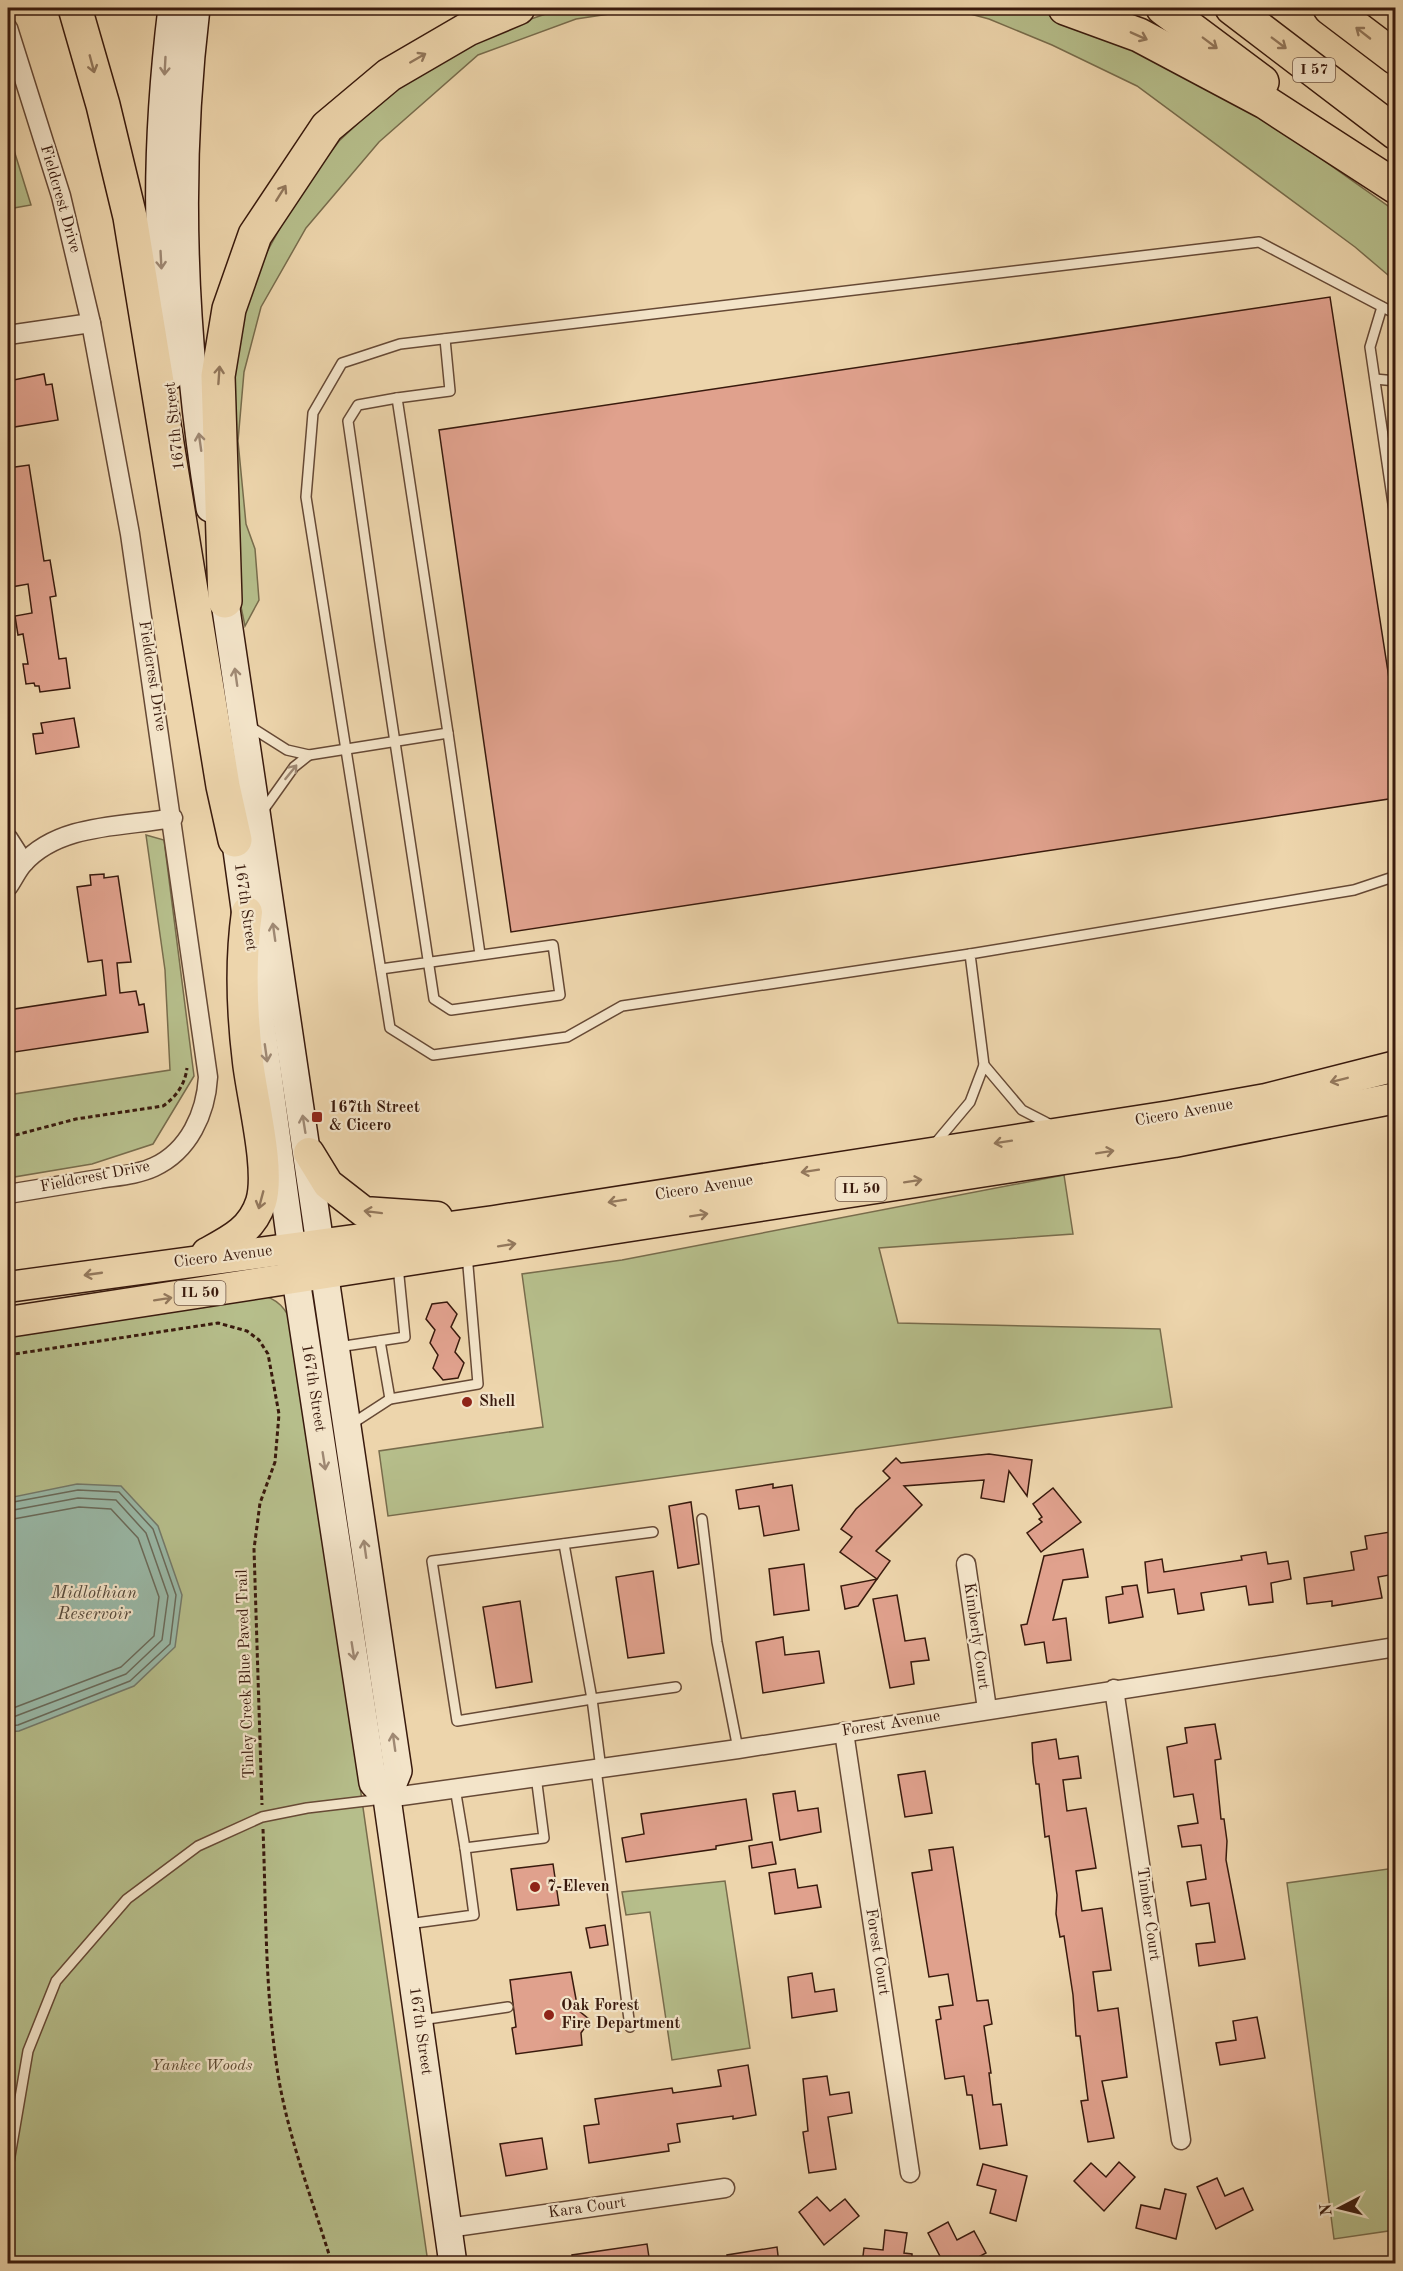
<svg xmlns="http://www.w3.org/2000/svg" width="1403" height="2271" viewBox="0 0 1403 2271" font-family="'Old Standard TT',serif">
<style>
.green{fill:#b6be8b;stroke:#786c4c;stroke-width:1.5}
.water{fill:#99b9a8;stroke:#73796a;stroke-width:1.5}
.lines{fill:none;stroke-linecap:round;stroke-linejoin:round}
.shore{stroke:#696a5a;stroke-width:1.5}
.building{fill:#e0a18d;stroke:#391a0d;stroke-width:1.5}
.service-casing{stroke:#664935;stroke-width:12}
.minor-casing{stroke:#664935;stroke-width:21}
.secondary-casing{stroke:#391a0d;stroke-width:30}
.primary-casing{stroke:#391a0d;stroke-width:33}
.motorway-casing{stroke:#391a0d;stroke-width:36}
.path{stroke:#391a0d;stroke-width:3;stroke-dasharray:4.5 3;stroke-linecap:butt}
.service{stroke:#f3e4c9;stroke-width:9}
.minor{stroke:#f3e4c9;stroke-width:18}
.secondary{stroke:#f3e4c9;stroke-width:27}
.primary{stroke:#edd5ac;stroke-width:30}
.motorway{stroke:#edd5ac;stroke-width:33}
.oneway{stroke:#93785c}
.oneway2{stroke:#9f8974}
.poi-dot{fill:#8f2418;stroke:#f3e4c9;stroke-width:2}
.labels{text-anchor:middle;dominant-baseline:central;stroke-width:4.5;stroke-linejoin:round;paint-order:stroke}
.shield{fill:#f3e4c9;stroke:#715745;stroke-width:1.5}
.shield-label{font-size:15px;font-weight:bold;fill:#391a0d}
.street-label{font-size:16px;fill:#391a0d;stroke:#f3e4c9}
.poi-label{font-size:16px;font-weight:bold;fill:#391a0d;stroke:#f3e4c9;text-anchor:start}
.park-label{font-size:16px;font-style:italic;fill:#5e4b33;stroke:#f3e4c9}
.water-label{font-size:18px;font-style:italic;fill:#564a3c;stroke:#f3e4c9}
</style>
<rect width="100%" height="100%" fill="#edd5ac"/>
<filter id="stains"><feTurbulence type="fractalNoise" baseFrequency=".00333" numOctaves="4"/><feColorMatrix values="0 0 0 0 .2 0 0 0 0 .09 0 0 0 0 .02 0 0 0 .5 -.17"/></filter>
<radialGradient id="worn" r=".72"><stop offset=".6" stop-color="#630" stop-opacity="0"/><stop offset="1" stop-color="#630" stop-opacity=".3"/></radialGradient>
<!-- green -->
<g class="green">
<path d="M563 8H649L576 19 478 55 379 142 306 228 261 307 244 372 238 441 246 524 255 549 259 600 245 626 236 583 230 346 257 270 297 197 339 141 398 86 467 41Z"/>
<path d="M948 8H1026L1037 10 1127 40 1230 94 1395 211V281L1355 247 1137 86 1052 45 989 19Z"/>
<path d="M8 131 31 205 8 209Z"/>
<path d="M146 835 164 840 194 1076 153 1144 92 1164 8 1178V1095L170 1070 165 970Z"/>
<path d="M1064 1175 1073 1234 879 1248 898 1323 1160 1329 1172 1407 388 1516 379 1451 543 1427 522 1274 622 1260Z"/>
<path d="M255 1293C278 1298 287 1308 295 1331L428 2263H8V1332Z"/>
<path d="M1395 1868V2230L1334 2239 1287 1883Z"/>
<path d="M725 1881 750 2048 672 2060 650 1912 626 1915 622 1892Z"/>
</g>
<!-- water -->
<path class="water" d="M77 1484 121 1486 158 1526 182 1595 175 1647 134 1686 19 1731 8 1732V1498Z"/>
<g class="lines">
<!-- shore -->
<g class="shore">
<path d="M8 1503 78 1490 119 1492 153 1529 176 1595 170 1644 130 1681 18 1725 8 1726"/>
<path d="M8 1511 78 1498 116 1500 146 1533 168 1596 162 1640 126 1674 8 1719"/>
<path d="M8 1520 79 1507 111 1509 138 1538 159 1597 154 1636 121 1667 8 1710"/>
</g>
</g>
<!-- building -->
<g class="building">
<path d="M1330 297 1395 717V798L511 932 439 430Z"/>
<path d="M44 374 46 385 52 384 58 420 8 428V381Z"/>
<path d="M29 465 44 561 50 560 56 596 50 597 59 659 66 658 70 688 40 692 39 686H35L34 683 26 684 23 664H28L23 634 18 635 15 616 32 613 28 584 11 587 8 563V538L13 537 8 500V468Z"/>
<path d="M74 718 79 747 36 754 33 734 43 733 41 723Z"/>
<path d="M104 874V878L118 876 131 962 117 963 120 993 136 991 139 1005 144 1004 148 1032 8 1053V1010L106 995 102 960 88 962 77 887 91 885 90 875Z"/>
<path d="M447 1302 457 1314 451 1327 460 1338 455 1352 464 1363 458 1378 443 1380 433 1368 438 1355 430 1343 435 1330 426 1319 432 1304Z"/>
<path d="M989 1454 1032 1460 1027 1496 1009 1471 1004 1502 981 1498 984 1480 904 1486 922 1505 876 1551 890 1561 877 1579 840 1552 852 1537 841 1529 856 1509 890 1478 883 1471 896 1458 901 1463Z"/>
<path d="M773 1484V1488L792 1485 799 1530 764 1536 759 1506 739 1509 736 1490Z"/>
<path d="M1053 1488 1081 1522 1041 1552 1027 1533 1042 1522 1039 1519 1042 1517 1033 1504Z"/>
<path d="M691 1502 699 1564 678 1568 669 1506Z"/>
<path d="M1390 1532 1395 1574 1378 1577 1382 1598 1332 1606V1601L1307 1604 1304 1578 1354 1570 1351 1552 1367 1549 1365 1536Z"/>
<path d="M1083 1549 1088 1577 1063 1580 1053 1620 1066 1618 1071 1660 1047 1663 1044 1642 1025 1645 1021 1625 1027 1624 1044 1556Z"/>
<path d="M1266 1552 1268 1564 1288 1561 1291 1579 1271 1583 1273 1602 1249 1605 1246 1586 1201 1593 1204 1610 1178 1614 1174 1589 1148 1593 1145 1562 1162 1559 1164 1572 1242 1560 1241 1556Z"/>
<path d="M804 1564 809 1610 774 1615 769 1569Z"/>
<path d="M653 1571 664 1653 628 1658 616 1577Z"/>
<path d="M877 1579 858 1606 845 1609 841 1586Z"/>
<path d="M1137 1585 1143 1617 1109 1623 1106 1597 1123 1594 1122 1587Z"/>
<path d="M897 1595 905 1641 925 1638 929 1660 911 1662 914 1684 890 1688 873 1599Z"/>
<path d="M520 1601 532 1682 496 1688 483 1607Z"/>
<path d="M783 1637 785 1655 819 1651 824 1683 763 1693 756 1642Z"/>
<path d="M1215 1724 1221 1759 1215 1760 1221 1819H1224L1227 1841 1226 1860 1245 1959 1199 1966 1196 1944 1215 1942 1209 1903 1191 1906 1187 1882 1206 1879 1201 1845 1182 1847 1178 1826 1198 1823 1193 1794 1174 1797 1167 1747 1187 1743 1185 1728Z"/>
<path d="M1056 1739 1059 1759 1078 1756 1081 1778 1063 1780 1067 1811 1086 1808 1096 1868 1076 1871 1082 1911 1102 1908 1111 1970 1093 1972 1098 2011 1118 2008 1127 2077 1102 2081 1114 2138 1088 2142 1081 2101 1088 2100 1080 2036H1076L1073 1995 1064 1936 1060 1937 1056 1914 1057 1895 1049 1836 1045 1837 1039 1784H1036L1033 1762 1032 1743Z"/>
<path d="M925 1771 932 1813 905 1817 898 1775Z"/>
<path d="M795 1791 798 1811 818 1808 821 1832 780 1840 773 1794Z"/>
<path d="M746 1799 752 1840 716 1846V1849L626 1862 622 1838 644 1834 641 1814Z"/>
<path d="M772 1842 776 1864 752 1868 749 1846Z"/>
<path d="M953 1847 977 2001 988 2000 992 2024 984 2026 991 2073H989L993 2105 1001 2104 1007 2145 980 2149 972 2095H967L964 2076 945 2079 936 2020 941 2019 939 2007 953 2005 948 1974 929 1977 912 1873 932 1870 929 1850Z"/>
<path d="M553 1864 559 1905 517 1910 511 1869Z"/>
<path d="M795 1869 798 1888 817 1885 821 1907 775 1914 769 1873Z"/>
<path d="M605 1925 608 1945 590 1948 586 1928Z"/>
<path d="M571 1972 578 2010 590 2020 581 2033 582 2045 516 2054 512 2028 516 2027 510 1980Z"/>
<path d="M812 1973 815 1992 834 1989 837 2011 792 2018 788 1977Z"/>
<path d="M1257 2017 1265 2058 1220 2065 1216 2043 1236 2040 1233 2021Z"/>
<path d="M748 2065 756 2115 733 2119V2116L677 2124 680 2142 668 2144 669 2151 589 2163 584 2126 599 2124 595 2099 672 2088 673 2093 721 2086 718 2070Z"/>
<path d="M827 2076 830 2095 849 2092 852 2113 828 2117 836 2169 809 2173 803 2132 808 2131 803 2079Z"/>
<path d="M542 2138 547 2169 506 2176 500 2144Z"/>
<path d="M1119 2162 1135 2177 1104 2211 1074 2181 1091 2163 1106 2177Z"/>
<path d="M983 2164 1027 2176 1016 2221 990 2213 996 2190 977 2185Z"/>
<path d="M1217 2178 1225 2196 1243 2188 1253 2210 1216 2229 1197 2187Z"/>
<path d="M1165 2189 1186 2194 1176 2239 1136 2228 1141 2205 1160 2209Z"/>
<path d="M817 2197 830 2211 845 2199 859 2216 824 2245 799 2212Z"/>
<path d="M948 2222 957 2240 974 2231 986 2253 966 2264H944L928 2233Z"/>
<path d="M885 2230 907 2233 904 2253 912 2254V2264H862L864 2248 883 2250Z"/>
<path d="M647 2244 650 2264H573L572 2255Z"/>
<path d="M777 2247 779 2264H728L727 2255Z"/>
</g>
<g class="lines">
<defs>
<g id="service">
<path d="M1382 307 1370 347 1396 524"/>
<path d="M1375 379 1396 381"/>
<path d="M249 726 287 750 309 755 294 767 262 812"/>
<path d="M448 733 480 954"/>
<path d="M309 755 448 733 397 398 450 391 445 339"/>
<path d="M970 954 622 1006 567 1037 433 1055 390 1028 306 497 313 413 342 363 400 344 1259 242 1396 314"/>
<path d="M381 969 553 945 560 995 451 1010 434 999C404 806 375 614 348 421L358 405 397 398"/>
<path d="M984 1065 970 954 1354 890 1396 876"/>
<path d="M933 1146 970 1102 984 1065 1022 1110 1053 1126"/>
<path d="M380 1341 390 1399"/>
<path d="M338 1347 405 1337 398 1266"/>
<path d="M350 1425 390 1399 478 1384 467 1254"/>
<path d="M702 1519 717 1642 738 1749"/>
<path d="M564 1544 592 1699 676 1687"/>
<path d="M596 1769 630 2027"/>
<path d="M601 1769 592 1699 457 1721 432 1561 653 1532"/>
<path d="M455 1788 465 1848"/>
<path d="M408 1924 474 1915 465 1848 544 1838 536 1776"/>
<path d="M421 2020 508 2007"/>
<path d="M8 2197 9 2162 28 2051 56 1981 127 1899 198 1846 262 1817 307 1808 383 1799"/>
</g>
<g id="minor">
<path d="M8 28 61 196 91 323 130 534 208 1077C206 1113 189 1151 154 1167 137 1175 117 1176 99 1179 69 1184 38 1189 8 1194"/>
<path d="M8 335 91 323"/>
<path d="M8 838 24 863"/>
<path d="M8 887C13 880 17 871 23 864 59 823 124 827 173 818"/>
<path d="M966 1564 987 1709"/>
<path d="M1114 1689 1181 2140"/>
<path d="M844 1732 910 2173"/>
<path d="M387 1798 738 1749 1396 1647"/>
<path d="M448 2228 725 2188"/>
</g>
<g id="secondary">
<path d="M196 8C176 174 183 343 210 508"/>
<path d="M170 376C167 337 162 297 161 258 157 175 162 90 172 8"/>
<path d="M222 582 398 1771 387 1798"/>
<path d="M233 821 296 1279 373 1783 387 1798 453 2264"/>
</g>
<g id="primary">
<path d="M309 1153 328 1184 364 1212 437 1217"/>
<path d="M207 1253C231 1240 252 1230 261 1202 271 1170 252 1098 248 1062 242 1013 240 962 247 912"/>
<path d="M8 1287 494 1221 1170 1116 1266 1099 1396 1066"/>
<path d="M8 1322 1174 1142 1396 1098"/>
</g>
<g id="motorway">
<path d="M75 8 103 105 130 217 223 786 235 840"/>
<path d="M1065 8 1139 35 1265 102 1396 187"/>
<path d="M1163 8 1262 82"/>
<path d="M1232 8 1396 133"/>
<path d="M1330 8 1396 58"/>
<path d="M225 601 218 376 229 309 255 235 327 127 389 75 468 29 518 8"/>
</g>
</defs>
<!-- service casing -->
<use href="#service" class="service-casing"/>
<!-- minor casing -->
<use href="#minor" class="minor-casing"/>
<!-- secondary casing -->
<use href="#secondary" class="secondary-casing"/>
<!-- primary casing -->
<use href="#primary" class="primary-casing"/>
<!-- motorway casing -->
<use href="#motorway" class="motorway-casing"/>
<!-- path -->
<g class="path">
<path d="M8 1137 76 1119 163 1106C177 1096 185 1084 187 1068"/>
<path d="M8 1355 218 1323 247 1331 259 1340 268 1354 279 1414 275 1462 260 1503 254 1549 262 1805"/>
<path d="M263 1829C266 1906 265 1985 276 2061 285 2130 312 2198 332 2264"/>
</g>
<!-- service -->
<use href="#service" class="service"/>
<!-- minor -->
<use href="#minor" class="minor"/>
<!-- secondary -->
<use href="#secondary" class="secondary"/>
<!-- primary -->
<use href="#primary" class="primary"/>
<!-- motorway -->
<use href="#motorway" class="motorway"/>
</g>
<!-- one-way arrows -->
<defs><path id="oneway-shaft" d="M-6 0H5M1.5-3L5.5 0L1.5 3" fill="none" stroke-width="1.6" stroke-linecap="round" stroke-linejoin="round" transform="scale(1.5)"/></defs>
<g class="oneway">
<use href="#oneway-shaft" transform="translate(1363 33) rotate(-142)"/>
<use href="#oneway-shaft" transform="translate(1139 36) rotate(24)"/>
<use href="#oneway-shaft" transform="translate(1210 43) rotate(37)"/>
<use href="#oneway-shaft" transform="translate(1279 43) rotate(37)"/>
<use href="#oneway-shaft" transform="translate(418 58) rotate(-30)"/>
<use href="#oneway-shaft" transform="translate(92 64) rotate(75)"/>
<use href="#oneway-shaft" transform="translate(281 193) rotate(-58)"/>
<use href="#oneway-shaft" transform="translate(219 375) rotate(-86)"/>
<use href="#oneway-shaft" transform="translate(1339 1080) rotate(166)"/>
<use href="#oneway-shaft" transform="translate(1003 1142) rotate(171)"/>
<use href="#oneway-shaft" transform="translate(1105 1152) rotate(-9)"/>
<use href="#oneway-shaft" transform="translate(810 1171) rotate(171)"/>
<use href="#oneway-shaft" transform="translate(913 1181) rotate(-9)"/>
<use href="#oneway-shaft" transform="translate(261 1200) rotate(105)"/>
<use href="#oneway-shaft" transform="translate(617 1201) rotate(171)"/>
<use href="#oneway-shaft" transform="translate(373 1212) rotate(-173)"/>
<use href="#oneway-shaft" transform="translate(699 1215) rotate(-9)"/>
<use href="#oneway-shaft" transform="translate(507 1245) rotate(-9)"/>
<use href="#oneway-shaft" transform="translate(93 1274) rotate(172)"/>
<use href="#oneway-shaft" transform="translate(163 1299) rotate(-9)"/>
</g>
<g class="oneway2">
<use href="#oneway-shaft" transform="translate(165 66) rotate(93)"/>
<use href="#oneway-shaft" transform="translate(161 260) rotate(87)"/>
<use href="#oneway-shaft" transform="translate(200 442) rotate(-98)"/>
<use href="#oneway-shaft" transform="translate(236 677) rotate(-98)"/>
<use href="#oneway-shaft" transform="translate(291 772) rotate(-51)"/>
<use href="#oneway-shaft" transform="translate(274 932) rotate(-98)"/>
<use href="#oneway-shaft" transform="translate(266 1053) rotate(82)"/>
<use href="#oneway-shaft" transform="translate(304 1124) rotate(-99)"/>
<use href="#oneway-shaft" transform="translate(324 1461) rotate(81)"/>
<use href="#oneway-shaft" transform="translate(365 1549) rotate(-98)"/>
<use href="#oneway-shaft" transform="translate(353 1651) rotate(81)"/>
<use href="#oneway-shaft" transform="translate(394 1742) rotate(-98)"/>
</g>
<!-- markers -->
<g class="poi-dot">
<rect x="311" y="1111" width="12" height="12" rx="3"/>
<circle cx="467" cy="1402" r="6"/>
<circle cx="535" cy="1887" r="6"/>
<circle cx="549" cy="2015" r="6"/>
</g>
<g class="labels">
<!-- shield labels -->
<g class="shield">
<rect x="1293" y="58" width="42" height="24" rx="4.5"/>
<rect x="835.5" y="1177" width="51" height="24" rx="4.5"/>
<rect x="174.5" y="1281" width="51" height="24" rx="4.5"/>
</g>
<g class="shield-label">
<text x="1314" y="70">I 57</text>
<text x="861" y="1189">IL 50</text>
<text x="200" y="1293">IL 50</text>
</g>
<!-- street labels -->
<g class="street-label">
<text transform="translate(60 199) rotate(74)">Fieldcrest Drive</text>
<text transform="translate(175 426) rotate(-96)">167th Street</text>
<text transform="translate(152 676) rotate(81)">Fieldcrest Drive</text>
<text transform="translate(245 907) rotate(82)">167th Street</text>
<text transform="translate(1184 1113) rotate(-10)">Cicero Avenue</text>
<text transform="translate(95 1177) rotate(-11)">Fieldcrest Drive</text>
<text transform="translate(704 1188) rotate(-9)">Cicero Avenue</text>
<text transform="translate(223 1257) rotate(-7)">Cicero Avenue</text>
<text transform="translate(313 1388) rotate(81)">167th Street</text>
<text transform="translate(976 1636) rotate(82)">Kimberly Court</text>
<text transform="translate(246 1674) rotate(-92)">Tinley Creek Blue Paved Trail</text>
<text transform="translate(891 1724) rotate(-9)">Forest Avenue</text>
<text transform="translate(1148 1914) rotate(82)">Timber Court</text>
<text transform="translate(877 1952) rotate(81)">Forest Court</text>
<text transform="translate(420 2031) rotate(82)">167th Street</text>
<text transform="translate(587 2208) rotate(-8)">Kara Court</text>
</g>
<!-- poi labels -->
<g class="poi-label">
<text x="329" y="1108">167th Street<tspan x="329" dy="18">&amp; Cicero</tspan></text>
<text x="479" y="1402">Shell</text>
<text x="547" y="1887">7-Eleven</text>
<text x="561" y="2006">Oak Forest<tspan x="561" dy="18">Fire Department</tspan></text>
</g>
<!-- park labels -->
<g class="park-label">
<text x="202" y="2066">Yankee Woods</text>
</g>
<!-- water labels -->
<g class="water-label">
<text x="94" y="1593">Midlothian<tspan x="94" dy="21">Reservoir</tspan></text>
</g>
</g>
<!-- margin -->
<rect width="1403" height="2271" fill="none" stroke="#edd5ac" stroke-width="30"/>
<rect x="9" y="9" width="1385" height="2253" fill="none" stroke="#391a0d" stroke-width="3"/>
<rect x="15" y="15" width="1373" height="2241" fill="none" stroke="#391a0d" stroke-width="1.5"/>
<!-- north arrow -->
<g transform="translate(1340 2208) rotate(263)" stroke="#f3e4c9" stroke-width="4.5" paint-order="stroke">
<path d="M0-4.5L10 22L0 15L-10 22Z" fill="#391a0d"/>
<text y="-9" font-size="16" font-weight="bold" text-anchor="middle" fill="#391a0d">N</text>
</g>
<rect width="100%" height="100%" filter="url(#stains)"/>
<rect width="100%" height="100%" fill="url(#worn)"/>
</svg>
